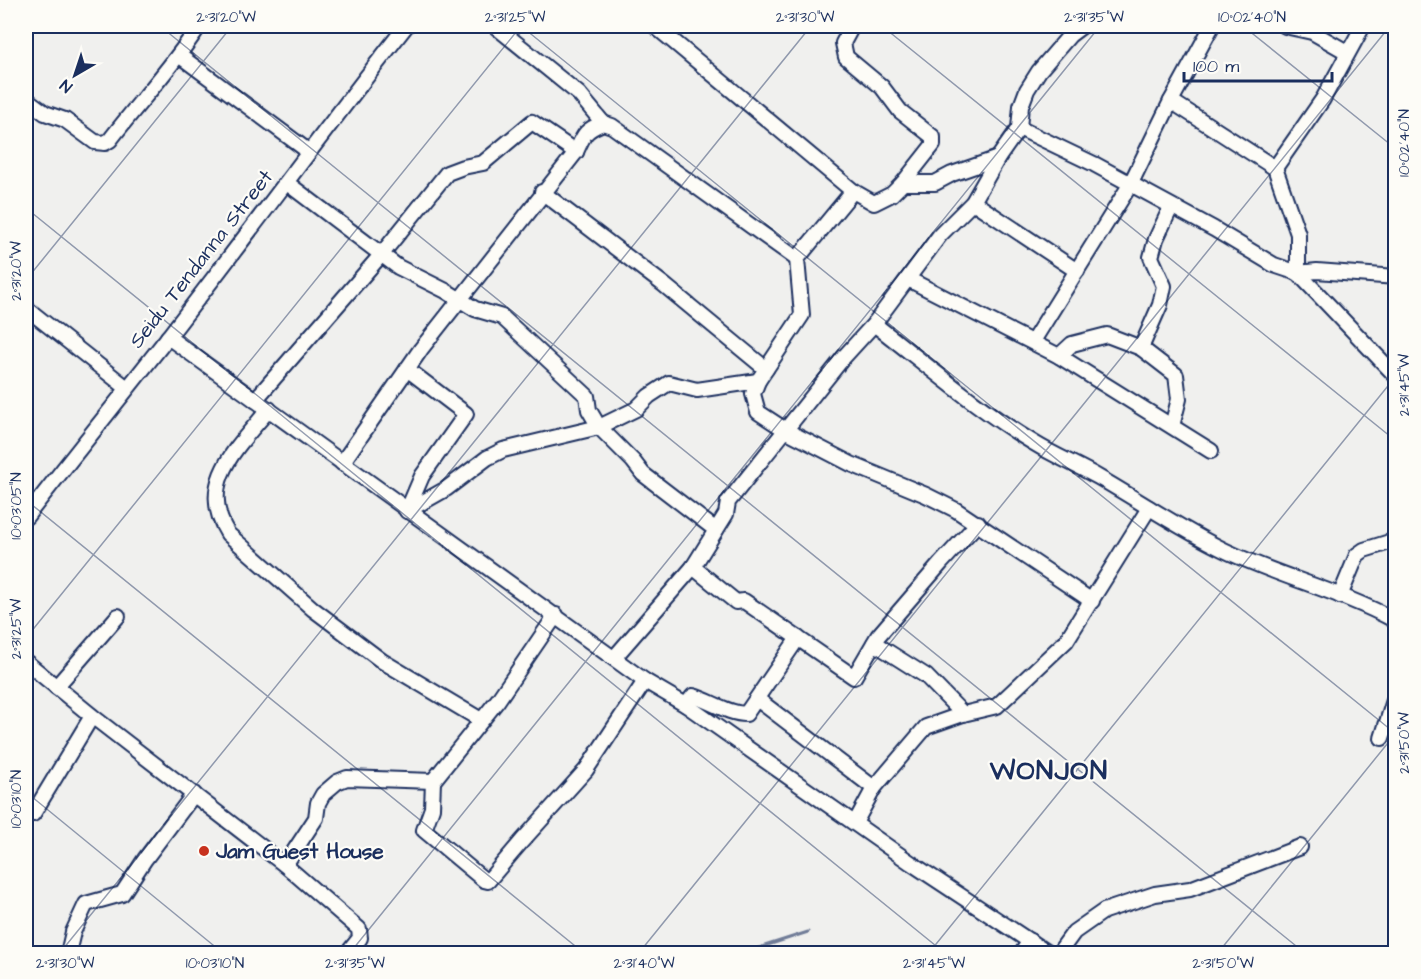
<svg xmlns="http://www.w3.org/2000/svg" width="1421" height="979" viewBox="0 0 1421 979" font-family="'Architects Daughter',sans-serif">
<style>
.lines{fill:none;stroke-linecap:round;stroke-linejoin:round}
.stream{stroke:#6f7b97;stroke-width:3}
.minor-casing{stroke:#1b2f5e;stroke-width:18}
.minor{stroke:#fdfcf7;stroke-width:14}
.ticks{fill:none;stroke:#1b2f5e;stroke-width:1.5;stroke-opacity:0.45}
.poi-dot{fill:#c8321e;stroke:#fdfcf7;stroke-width:2}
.labels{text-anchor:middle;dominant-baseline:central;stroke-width:4.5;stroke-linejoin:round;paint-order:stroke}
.street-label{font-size:21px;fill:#1b2f5e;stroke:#fdfcf7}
.poi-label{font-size:21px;font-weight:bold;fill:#1b2f5e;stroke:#fdfcf7;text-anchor:start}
.district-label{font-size:27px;font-weight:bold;letter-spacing:1.5px;fill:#1b2f5e;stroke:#fdfcf7}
.neatline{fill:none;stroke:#1b2f5e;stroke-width:2}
.ticks-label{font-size:15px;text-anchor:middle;fill:#1b2f5e}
</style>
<rect width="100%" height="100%" fill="#f0f0ee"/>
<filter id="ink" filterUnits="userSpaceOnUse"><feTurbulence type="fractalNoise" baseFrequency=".0167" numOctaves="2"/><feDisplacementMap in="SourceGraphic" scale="12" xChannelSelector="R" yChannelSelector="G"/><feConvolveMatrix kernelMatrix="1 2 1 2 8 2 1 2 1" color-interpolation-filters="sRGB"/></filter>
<g filter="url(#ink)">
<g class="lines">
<!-- stream -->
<path class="stream" d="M740 954 808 932"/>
<defs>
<g id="minor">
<path d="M495 26 579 94 603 123"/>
<path d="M655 26 853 191 874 203 892 194 903 183 933 145V137L900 111 882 87 846 57 843 43 850 30 845 26"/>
<path d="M1212 26 1171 101 1275 168 1298 234V273L1396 376"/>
<path d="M1285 26 1312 32 1347 52"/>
<path d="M180 56 308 151"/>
<path d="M26 99 45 113 65 120 95 142 105 143 110 140C140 101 173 66 199 26"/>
<path d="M1019 128 1094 164 1214 229 1274 265 1298 273 1317 271 1396 277"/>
<path d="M1275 168 1323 99 1363 26"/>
<path d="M287 183 398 267 446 291 475 309 502 317 587 396 589 410 599 427 633 461 643 474 716 530"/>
<path d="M903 183H935L952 174 998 158"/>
<path d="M542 192 663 284 766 369 758 381"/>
<path d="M973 202 1077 271"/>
<path d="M908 279 1059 356 1211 451"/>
<path d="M26 308 127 388"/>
<path d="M874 324C926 364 977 409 1034 443 1055 456 1077 465 1098 477 1140 501 1180 529 1224 550 1280 577 1341 591 1396 621"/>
<path d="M168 337 645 681 686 705 911 863 1049 954"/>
<path d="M1033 341 1130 185 1171 101"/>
<path d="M1141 348 1176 375 1179 399 1172 426"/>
<path d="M1059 356 1072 344 1107 335 1141 348 1160 305 1164 286 1151 257 1156 239 1171 207"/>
<path d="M407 369 466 414 422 476 407 511"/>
<path d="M766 369 802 315 797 259 853 191"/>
<path d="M255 400 381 255 447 173 463 167 483 163 532 122 576 152"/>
<path d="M269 409C238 447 196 483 228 534L313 609 382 661 481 720"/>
<path d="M342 463 421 349 576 152C584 134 585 130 603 123L612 126 797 259"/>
<path d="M407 511 446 489 487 458 503 450 599 427 636 409 649 396 669 383 697 390 758 381 753 394 758 412 787 431 851 464 926 495 956 510 1092 601"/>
<path d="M26 517C73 456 122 396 169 336 249 233 326 128 406 26"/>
<path d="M693 567 736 602 744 601 854 677 878 636 941 563 978 523"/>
<path d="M1340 596 1357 555 1364 550 1396 540"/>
<path d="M874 643 926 676 963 714"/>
<path d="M614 658 693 567 726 514 728 502 843 358 874 324 940 235 973 202 998 158 1019 128 1021 106 1027 90 1039 71 1070 35 1082 26"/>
<path d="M26 662 92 716 285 865 359 929 360 938 347 954"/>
<path d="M56 687 118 616"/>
<path d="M757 699 874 788 855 823"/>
<path d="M686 705 693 696C711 701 728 714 746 714L798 638"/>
<path d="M1382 738 1396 694"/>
<path d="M433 781 432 808 424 830 484 880 488 881 522 841 586 770 645 681"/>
<path d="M874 788 926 727 963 714 997 706 1066 641 1149 508"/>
<path d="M26 810 33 814 92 716"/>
<path d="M285 865 316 818 318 803 323 794 337 782 347 778 433 781 498 700 556 615"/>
<path d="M72 954 69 949 73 932 86 904 122 894 145 859 194 794"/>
<path d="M1021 954 1030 941"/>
<path d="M1058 954 1074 932 1104 911 1155 894 1190 889 1300 847"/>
</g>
</defs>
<!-- minor casing -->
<use href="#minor" class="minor-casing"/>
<!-- minor -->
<use href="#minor" class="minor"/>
</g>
</g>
<!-- ticks -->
<path class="ticks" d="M160 26 1306 954M521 26 1396 734M882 26 1396 441M1243 26 1396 149M26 208 946 954M26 280 232 26M26 500 585 954M26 638 521 26M26 792 224 954M59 954 811 26M349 954 1100 26M638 954 1390 26M928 954 1396 376M1217 954 1396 733"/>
<!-- markers -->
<circle class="poi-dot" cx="204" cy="851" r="6"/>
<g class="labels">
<!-- street labels -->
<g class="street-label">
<text transform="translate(201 259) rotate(-52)">Seidu Tendanna Street</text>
</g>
<!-- poi labels -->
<g class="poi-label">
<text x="216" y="851">Jam Guest House</text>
</g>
<!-- district labels -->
<g class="district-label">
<text x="1049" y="771">WONJON</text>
</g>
</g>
<!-- margin -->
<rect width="1421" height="979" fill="none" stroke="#fdfcf7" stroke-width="66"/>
<!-- north arrow -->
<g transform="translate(75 75) rotate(219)" stroke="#fdfcf7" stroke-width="4.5" paint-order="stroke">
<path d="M0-4.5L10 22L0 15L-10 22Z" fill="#1b2f5e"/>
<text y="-9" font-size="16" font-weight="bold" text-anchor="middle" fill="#1b2f5e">N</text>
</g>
<!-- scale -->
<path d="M1184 72v9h148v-9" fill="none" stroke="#1b2f5e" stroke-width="3"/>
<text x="1193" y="72" font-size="18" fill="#1b2f5e" stroke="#fdfcf7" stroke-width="4.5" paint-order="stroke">100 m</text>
<rect x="33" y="33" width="1355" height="913" class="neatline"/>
<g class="ticks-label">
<text x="226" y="22">2°31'20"W</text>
<text x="515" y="22">2°31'25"W</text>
<text x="805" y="22">2°31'30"W</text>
<text x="1094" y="22">2°31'35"W</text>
<text x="1252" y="22">10°02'40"N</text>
<text transform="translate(1404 143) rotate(-90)" y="5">10°02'40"N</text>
<text transform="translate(16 271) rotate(-90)" y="5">2°31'20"W</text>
<text transform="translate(1404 385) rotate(-90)" y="5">2°31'45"W</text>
<text transform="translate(16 506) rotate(-90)" y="5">10°03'05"N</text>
<text transform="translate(16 629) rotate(-90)" y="5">2°31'25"W</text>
<text transform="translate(1404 743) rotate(-90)" y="5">2°31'50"W</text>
<text transform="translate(16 799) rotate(-90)" y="5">10°03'10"N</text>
<text x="65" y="968">2°31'30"W</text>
<text x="215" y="968">10°03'10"N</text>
<text x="355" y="968">2°31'35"W</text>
<text x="644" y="968">2°31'40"W</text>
<text x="934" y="968">2°31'45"W</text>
<text x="1223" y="968">2°31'50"W</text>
</g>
</svg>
